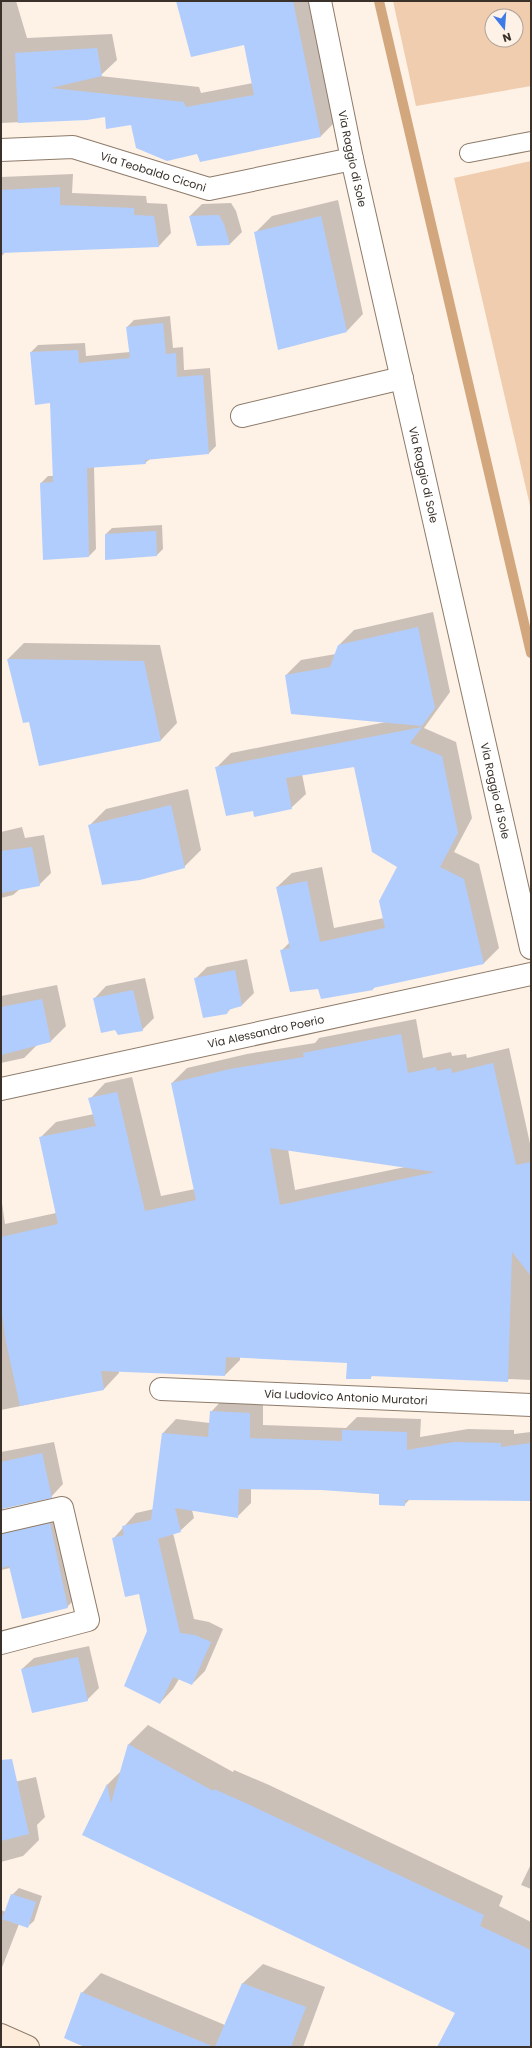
<svg xmlns="http://www.w3.org/2000/svg" width="532" height="2048" viewBox="0 0 532 2048" font-family="Poppins,sans-serif">
<style>
.green{fill:#f0cdae;fill-rule:evenodd}
.shadow{fill:#0003;fill-rule:evenodd}
.lines{fill:none;stroke-linecap:round;stroke-linejoin:round}
.stream{stroke:#d3a77e;stroke-width:10}
.building{fill:#b1cdfe;fill-rule:evenodd}
.lane-casing{stroke:#8d7b6a;stroke-width:20}
.street-casing{stroke:#8d7b6a;stroke-width:24}
.secondary-casing{stroke:#8d7b6a;stroke-width:24}
.lane{stroke:#fff;stroke-width:18}
.street{stroke:#fff;stroke-width:22}
.secondary{stroke:#feecdb;stroke-width:22}
.labels{text-anchor:middle;dominant-baseline:central;stroke-width:3.5;stroke-linejoin:round;paint-order:stroke}
.street-label{font-size:11px;fill:#39312a;stroke:#fef1e6}
</style>
<rect width="100%" height="100%" fill="#fef1e6"/>
<!-- green -->
<g class="green">
<path d="M393 1H531V86L416 106ZM492 16H516V40H492Z"/>
<path d="M531 161V510L454 178Z"/>
</g>
<!-- shadow -->
<g class="shadow">
<path d="M1 1H16L27 38 112 34 117 60 100 76 199 87 201 93 253 83 245 44 177 1H311L336 121 321 136 197 153 132 123 105 116 87 119 1 123Z"/>
<path d="M73 174 72 193 146 196 147 203 167 204 171 233 159 246 5 252 1 257V177Z"/>
<path d="M338 200 363 314 347 331 255 233 272 216Z"/>
<path d="M231 203 236 211 242 232 230 244 198 245 190 216 202 204Z"/>
<path d="M170 316 173 348 183 347 184 370 210 368 216 446 209 453 150 459 145 463 94 467 96 549 89 556 41 483 48 476H54L51 402 31 352 38 345 85 343 86 356 130 352 127 327 134 320Z"/>
<path d="M162 525 163 549 157 555 106 558V534L112 528Z"/>
<path d="M433 612 450 692 424 728 456 742 472 818 454 852 479 864 499 948 484 963 376 986 373 989 319 988 281 951 290 942 277 887 292 873 322 867 334 928 384 918 398 867 355 766 302 774 306 794 291 808 254 810 216 768 231 753 386 722 286 675 301 660 336 654 339 645 354 630Z"/>
<path d="M24 643 160 645 177 723 161 740 30 721 8 659Z"/>
<path d="M188 789 201 850 184 867 89 826 106 809Z"/>
<path d="M22 827 25 838 44 835 51 873 39 885 20 889 13 895 1 898V832Z"/>
<path d="M247 959 254 993 242 1005 232 1007 227 1013 195 979 207 967Z"/>
<path d="M145 978 154 1018 142 1030 94 999 106 986Z"/>
<path d="M57 985 66 1026 51 1041 38 1044 24 1058 1 1063V996Z"/>
<path d="M416 1019 423 1058 451 1052 452 1056 466 1054 467 1058 509 1048 531 1148V1380L509 1379 507 1381 373 1375 370 1378 348 1362 240 1356V1360L225 1375 119 1371V1373L104 1389 1 1410V1325L4 1291H1V1196L5 1224 56 1213 40 1138 56 1122 94 1114 90 1099 105 1083 132 1077 161 1196 195 1189 172 1083 187 1068 247 1054 315 1043 319 1038ZM288 1149 405 1167 295 1190Z"/>
<path d="M224 1398 263 1400V1425L346 1428 357 1417 421 1419 420 1437 468 1429 514 1430V1434L531 1432V1500L410 1499 404 1505 380 1494 321 1489 251 1488V1503L237 1517 192 1510 194 1518 180 1531 173 1533 194 1619 209 1622 223 1629 205 1671 192 1684 179 1679 173 1689 160 1703 148 1631 140 1593 113 1539 136 1513 154 1509 163 1433 176 1419 210 1423 211 1412Z"/>
<path d="M54 1442 63 1484 51 1497 1 1509V1452Z"/>
<path d="M62 1512 79 1595 67 1607 10 1568 1 1570V1534L13 1522Z"/>
<path d="M89 1646 99 1688 87 1700 22 1669 34 1658Z"/>
<path d="M148 1725 233 1772 234 1770 269 1785 503 1896 499 1906 531 1922V2047H438L456 2012 83 1834 107 1785 121 1771 129 1744Z"/>
<path d="M36 1777 45 1817 37 1825 39 1840 23 1856 1 1862V1785Z"/>
<path d="M531 1864V1889L521 1885Z"/>
<path d="M19 1888 42 1896 34 1921 27 1927 19 1924 1 1970V1910L6 1912 12 1895Z"/>
<path d="M263 1964 325 1987 303 2047H88L82 1993 101 1973 225 2025 243 1983Z"/>
</g>
<g class="lines">
<!-- stream -->
<path class="stream" d="M379 1 531 653"/>
</g>
<!-- building -->
<g class="building">
<path d="M176 1H293L321 137 200 162 197 154 167 161 136 148 131 125 106 129 105 117 87 120 18 123 15 53 97 48 102 76 51 88 184 102 186 107 254 95 244 45 191 57Z"/>
<path d="M60 187V205L134 208V215L154 216 159 247 1 253V190Z"/>
<path d="M219 215 224 224 230 245 197 246 189 216Z"/>
<path d="M321 216 347 332 278 350 254 232Z"/>
<path d="M163 323 166 354 176 353 177 377 203 375 209 454 145 460 146 464 87 468 89 557 43 560 40 483 53 482 50 403 35 405 30 352 78 350 79 363 130 358 126 327Z"/>
<path d="M156 531 157 556 105 560V534Z"/>
<path d="M418 627 435 708 422 726 291 714 285 675 330 667 338 645Z"/>
<path d="M7 659 144 661 161 741 39 766 29 722 23 723Z"/>
<path d="M422 727 410 743 442 756 458 833 440 867 464 879 484 964 373 988V990L321 999 318 989 290 992 280 950 290 948 276 887 307 881 320 942 385 928 379 901 397 867 372 852 354 767 286 778 292 809 254 817 253 811 226 816 215 767Z"/>
<path d="M171 805 185 868 140 880 102 885 88 825Z"/>
<path d="M32 847 40 886 1 893V851Z"/>
<path d="M235 970 242 1006 228 1010 227 1014 203 1018 194 978Z"/>
<path d="M133 990 143 1031 118 1035 115 1030 101 1033 93 998Z"/>
<path d="M42 999 51 1042 1 1055V1007Z"/>
<path d="M401 1034 408 1073 436 1067 437 1071 451 1068 452 1073 493 1063 516 1165 531 1162V1276L512 1252 508 1382 371 1376V1379H346L347 1363 226 1357 225 1376 101 1371 104 1390 20 1406 6 1342 1 1307V1237L58 1224 39 1137 96 1126 88 1098 117 1092 145 1211 196 1200 171 1083 230 1069 304 1057 303 1053ZM270 1148 435 1172 280 1205Z"/>
<path d="M210 1411 250 1413V1438L342 1441V1430L407 1432V1450L454 1442 501 1443V1447L531 1443V1501L405 1500V1506L379 1505V1494L321 1490 239 1489 238 1518 175 1508 181 1532 158 1539 180 1633 195 1635 211 1642 192 1685 173 1677 160 1704 124 1686 147 1631 139 1594 125 1597 112 1538 124 1535 122 1526 151 1520 162 1433 208 1437Z"/>
<path d="M42 1453 52 1498 1 1509V1462Z"/>
<path d="M50 1523 68 1608 22 1619 9 1566 1 1568V1534Z"/>
<path d="M78 1657 88 1701 32 1713 21 1669Z"/>
<path d="M128 1744 213 1791 214 1789 250 1805 484 1915 480 1926 531 1950V2047H437L455 2013 82 1835 107 1784 111 1803Z"/>
<path d="M12 1759 29 1834 1 1841V1760Z"/>
<path d="M11 1894 36 1902 28 1928 2 1919Z"/>
<path d="M242 1983 306 2007 291 2047H215Z"/>
<path d="M81 1992 212 2046V2047H85L75 2043 64 2038Z"/>
</g>
<g class="lines">
<defs>
<path id="lane" d="M469 153 531 141"/>
<g id="street">
<path id="s1" d="M320 1 352 159 531 948"/>
<path id="s2" d="M1 150 73 147 209 189 352 159"/>
<path d="M242 416 402 378"/>
<path id="s3" d="M1 1089 531 974"/>
<path id="s4" d="M161 1389 531 1405"/>
<path d="M1 1522 62 1508 88 1620 1 1643"/>
</g>
<path id="secondary" d="M1 2035 28 2047"/>
</defs>
<!-- lane casing -->
<use href="#lane" class="lane-casing"/>
<!-- street casing -->
<use href="#street" class="street-casing"/>
<!-- secondary casing -->
<use href="#secondary" class="secondary-casing"/>
<!-- lane -->
<use href="#lane" class="lane"/>
<!-- street -->
<use href="#street" class="street"/>
<!-- secondary -->
<use href="#secondary" class="secondary"/>
</g>
<g class="labels">
<!-- street labels -->
<g class="street-label">
<text stroke="none"><textPath href="#s1" startOffset="161">Via Raggio di Sole</textPath></text>
<text stroke="none"><textPath href="#s2" startOffset="156">Via Teobaldo Ciconi</textPath></text>
<text stroke="none"><textPath href="#s1" startOffset="485">Via Raggio di Sole</textPath></text>
<text stroke="none"><textPath href="#s1" startOffset="809">Via Raggio di Sole</textPath></text>
<text stroke="none"><textPath href="#s3" startOffset="271">Via Alessandro Poerio</textPath></text>
<text stroke="none"><textPath href="#s4" startOffset="185">Via Ludovico Antonio Muratori</textPath></text>
</g>
</g>
<!-- border -->
<rect width="532" height="2048" fill="none" stroke="#39312a" stroke-width="4"/>
<!-- north arrow -->
<g transform="translate(504 28) rotate(163)"><circle r="19" fill="#fef1e6" stroke="#afa49b"/>
<path d="M0-3L7 15L0 10L-7 15Z" fill="#3f7ae9"/>
<text y="-6" font-size="11" font-weight="bold" text-anchor="middle" fill="#39312a">N</text>
</g>
</svg>
